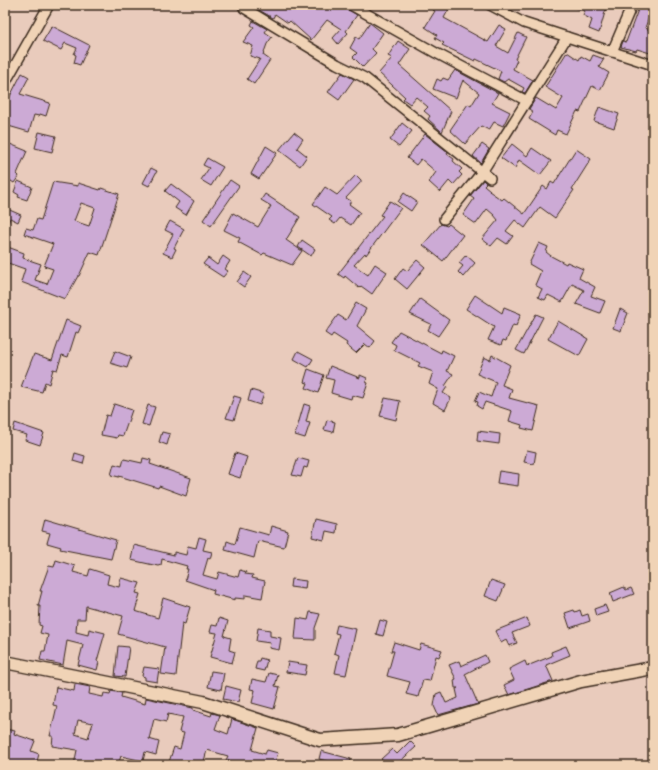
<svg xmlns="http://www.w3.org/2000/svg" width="658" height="770" viewBox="0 0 658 770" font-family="'Patrick Hand',sans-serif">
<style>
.building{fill:#ccaad5;stroke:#3b2a1e;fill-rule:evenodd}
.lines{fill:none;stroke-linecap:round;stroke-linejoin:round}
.street-casing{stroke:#3b2a1e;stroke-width:12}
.secondary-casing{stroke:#3b2a1e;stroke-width:15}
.street{stroke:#f0d3b6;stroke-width:9}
.secondary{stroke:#f0d3b6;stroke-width:12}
</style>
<rect width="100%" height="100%" fill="#e9cbbc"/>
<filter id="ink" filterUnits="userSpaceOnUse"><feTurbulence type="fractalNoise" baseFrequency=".025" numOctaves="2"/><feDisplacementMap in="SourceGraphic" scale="8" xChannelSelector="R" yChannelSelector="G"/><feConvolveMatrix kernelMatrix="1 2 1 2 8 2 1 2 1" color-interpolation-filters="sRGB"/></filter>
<g filter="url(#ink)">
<!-- building -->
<g class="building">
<path d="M262 5H340L357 15 346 31 348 33 338 44 333 38 341 29 327 20 311 40 290 21 288 23 275 14 273 18 259 10Z"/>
<path d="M435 5H451L444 18 488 42 499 25 506 29 496 46 508 53 518 33 526 37 515 59 517 60 513 69 533 80 525 93 522 92 524 88 508 79 504 82 498 79 501 71 476 59 475 61 442 45 444 43 435 38 437 35 425 27 435 11 433 10Z"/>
<path d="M573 5H607L599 33 589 29 592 20 583 15 585 11 572 6Z"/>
<path d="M639 7 651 11 645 28 653 31V44L650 53 637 49 636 51 621 47 623 41 626 42Z"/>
<path d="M253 21 267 29 265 32 272 37 267 44 263 55 270 60 254 84 247 79 260 59 250 56 253 46 243 42 254 27 251 25Z"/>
<path d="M370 23 383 33 372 49 376 53 363 67 353 57 357 53 350 48 356 37 359 39Z"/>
<path d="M52 26 89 45 80 65 74 63 76 55 74 54 77 48 65 43 61 50 43 41Z"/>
<path d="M398 41 410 49 399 65 451 111 442 132 428 119 430 116 424 111 428 107 416 97 410 104 403 99 405 97 379 73 392 58 388 56Z"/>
<path d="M567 52 579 60 581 56 590 61 593 55 604 59 599 67 609 73 600 90 592 86 580 112 577 111 566 134 557 130 555 135 529 119 533 112 529 109 536 98 556 110 563 98 545 87Z"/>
<path d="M455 70 498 93 492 103 510 112 503 126 494 122 489 130 481 126 465 144 450 130 468 104 471 106 479 93 463 80 456 98 433 89 437 79 441 81 443 78 448 80Z"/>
<path d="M22 73 29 77 20 94 50 103 46 116 40 114 39 116 34 115 29 132 5 125V106Z"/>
<path d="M342 73 354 79 339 100 328 92Z"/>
<path d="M599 107 619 114 614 128 594 121Z"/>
<path d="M402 123 412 131 399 147 390 140Z"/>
<path d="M39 132 56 136 52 152 35 148Z"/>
<path d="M294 132 303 139 297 148 307 156 300 166 279 150Z"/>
<path d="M425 134 448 152 447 154 454 159 453 161 462 169 459 172 462 175 453 185 449 181 440 192 429 182 436 172 421 159 416 165 407 158Z"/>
<path d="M5 142 27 151 17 174 19 176 14 183 5 177Z"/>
<path d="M482 144 489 149 481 163 473 156Z"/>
<path d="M512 144 527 156 532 148 551 161 540 175 519 160 515 168 501 158Z"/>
<path d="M266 146 277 153 259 179 251 174Z"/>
<path d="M576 149 591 159 572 189 574 190 555 218 540 207 525 228 515 220 506 231 513 236 507 244 498 238 491 246 482 239 498 220 494 215 487 209 476 224 463 215 474 199 470 196 483 180 486 183 484 185 490 190 489 191 502 200 504 198 524 214 543 186 547 189 551 182 554 184Z"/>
<path d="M207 158 223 167 211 186 201 180 209 168 203 165Z"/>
<path d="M151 168 157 171 149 186 143 183Z"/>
<path d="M356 175 361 180V182L346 198 351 201 349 204 360 212 351 225 340 218 335 224 329 220 332 217 313 204 325 187 337 195Z"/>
<path d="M230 180 239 186 211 226 203 220Z"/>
<path d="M18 181 32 187 27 200 18 197 19 195 14 192Z"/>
<path d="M53 182 78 186V183L100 190 101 188 119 194 99 255 90 252 79 276H78L65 299 21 282 25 269 5 262V246L24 253 23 258 41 264 35 280 47 284 53 269 44 266 53 244 24 234 26 228 33 230 37 219 41 220ZM81 203 95 208 89 226 74 221Z"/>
<path d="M171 184 194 201 186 215 175 208 179 202 165 191Z"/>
<path d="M404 193 417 202 411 211 398 202Z"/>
<path d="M265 194 300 217 286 240 302 251 292 265 264 253 262 255 238 242 240 238 224 230 233 213 258 227 271 206 261 200Z"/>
<path d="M390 201 401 208 366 255 365 253 354 265 368 275 375 264 387 272 372 294 361 286 359 288 345 276 344 278 338 274 383 216 380 215Z"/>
<path d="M5 208 21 215 18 222 10 218 6 230Z"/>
<path d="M170 221 184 229 174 248 176 249 172 257 163 253 173 234 165 230Z"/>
<path d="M441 224 447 226 449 224 463 235 443 261 423 245Z"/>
<path d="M302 240 315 249 311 256 298 247Z"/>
<path d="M539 243 548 247 546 252 551 256 566 264 567 262 583 269 579 278 595 287 591 296 605 301 600 313 576 304 584 290 572 284 562 302 548 295 545 300 538 297 542 289 535 285 541 271 529 264Z"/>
<path d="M466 255 475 263 463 277 458 272 463 266 459 263Z"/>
<path d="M223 256 230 261 225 269 228 271 223 277 203 264 208 258 217 265Z"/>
<path d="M417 260 425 267 407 289 395 279 403 268 407 271Z"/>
<path d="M244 272 251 277 244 287 237 282Z"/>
<path d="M475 295 502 313 504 307 521 314 516 326 513 325 506 341 503 340 501 345 488 340 494 327 466 309Z"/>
<path d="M420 299 449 320 438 336 428 330 431 324 410 314Z"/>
<path d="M356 303 366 309 357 326 375 341 370 348 365 344 356 353 346 345 347 343 333 334 331 337 325 333 338 315 346 320Z"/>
<path d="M620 309 628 313 621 331 613 328Z"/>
<path d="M536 314 543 317 524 354 516 350Z"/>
<path d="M66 320 81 326 78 333 76 332 68 357 62 355 57 370 53 369 49 384 45 382 42 392 21 387 34 354 52 360Z"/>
<path d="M558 321 588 339 579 356 548 339Z"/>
<path d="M399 331 441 353 442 350 454 356 447 371 453 374 445 386 447 387 443 393 451 398 445 410 433 403 438 389 429 384 433 372 418 366 420 363 394 350 396 345 391 342Z"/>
<path d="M115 351 131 357 127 368 110 363Z"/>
<path d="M298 351 313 359 308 367 294 359Z"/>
<path d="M492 355 510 365 502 385 512 389 509 398 539 406 533 431 521 428 522 425 509 421 512 411 485 402 482 409 477 406 478 402 475 401 479 392 491 397 496 382 477 374 484 357 490 360Z"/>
<path d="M330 366 360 378V375L367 378 366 382 368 383 363 398 352 395 351 399 331 393 334 380 326 378Z"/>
<path d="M308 369 324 375 318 393 306 388 308 383 304 382Z"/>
<path d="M251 390 264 394 260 405 248 401Z"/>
<path d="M234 396 241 398 234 420 226 418Z"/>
<path d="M385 398 400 401 396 420 380 416Z"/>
<path d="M114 404 132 410 123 436 118 435 117 438 101 435 106 415 110 416Z"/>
<path d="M304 404 310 406 306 422 310 423 305 438 295 435Z"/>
<path d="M148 405 155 407 149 426 142 424Z"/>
<path d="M327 420 335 422 333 432 324 430Z"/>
<path d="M15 423 44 433 40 445 25 440 27 435 13 431Z"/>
<path d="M478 431 500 434 499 444 477 441Z"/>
<path d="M162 432 170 434 167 445 159 442Z"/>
<path d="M527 450 536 452 534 464 524 462Z"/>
<path d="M75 453 85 456 83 464 73 461Z"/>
<path d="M235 453 247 457 240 478 228 474Z"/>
<path d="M143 458 151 460 150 464 191 478 186 496 159 486 158 488 119 476V477L111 475 114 464 122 466 124 459 142 463Z"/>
<path d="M298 458 309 461 307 468 304 467 301 477 292 475Z"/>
<path d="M499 471 519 474 518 486 497 483Z"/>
<path d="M45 519 116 540 111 559 60 549 61 547 47 543 50 533 42 531Z"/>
<path d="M316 519 337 524 336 533 326 531 324 540 312 537Z"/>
<path d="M271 526 288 531 284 547 258 541 254 558 225 550 227 541 235 544 240 527 269 535Z"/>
<path d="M199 537 206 539 203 550 212 552 210 559 208 558 203 575 217 579 219 572 238 577 240 570 246 572 245 574 253 575 252 578 265 581 262 598 245 595V599L235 598V600L213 594 214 590 185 580 188 569H186L187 566 162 559 161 565 158 566 131 560 134 545 174 555V552L186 555 188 546 196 548Z"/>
<path d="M56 560 75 566 73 572 88 576 90 569 109 575 107 584 119 587 121 578 140 583 136 593 140 594 135 611 158 618 163 598 190 607 185 624 182 623 176 676 161 674 165 647 118 634 123 616 86 606 85 619H77L76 632 88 635 89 629 105 633 97 661 99 662 97 670 78 665 83 645 67 641 63 665 40 660 42 651H45L48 635 40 633 42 626 39 625 40 606H38L42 591H40L49 566 54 567Z"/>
<path d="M291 579 306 581 305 589 290 587Z"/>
<path d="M491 580 505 585 498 601 485 596Z"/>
<path d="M624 587 626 590 631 588 634 594 613 602 610 593Z"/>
<path d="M605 605 608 612 596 616 594 609Z"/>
<path d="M574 610 575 612 580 610 582 616 588 614 590 621 570 628 565 613Z"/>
<path d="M310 612 320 614 315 628V640L295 639 297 618 308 620Z"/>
<path d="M219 618 228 621 224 636 231 638 229 650 235 652 232 663 210 657 217 633 210 632 212 625 217 626Z"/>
<path d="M527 618 530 626 512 633 517 643 509 646 506 640 501 643 495 631Z"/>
<path d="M380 620 387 622 383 636 376 634Z"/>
<path d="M337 625 356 629 346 675 335 673 339 655 334 653 339 634 335 633Z"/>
<path d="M258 628 270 630V636L281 638 279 650 269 648 270 643 256 641Z"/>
<path d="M394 642 419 650 421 644 442 650 439 657 436 656 430 681 423 680 418 697 406 694 410 682 387 676 394 651H391Z"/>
<path d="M118 646 129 647 125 677 115 676Z"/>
<path d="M566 646 570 655 546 665 553 681 509 695 504 685 514 680 509 669 525 661 527 666 552 656 551 652Z"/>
<path d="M485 655 488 662 465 674 478 704 438 715 434 706 436 694 441 692 446 703 458 698 456 689 458 688H455L454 680 456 679 449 665 459 661 461 666Z"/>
<path d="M260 658 267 660 264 671 255 669 257 661H259Z"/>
<path d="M288 662 307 665 305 675 286 672Z"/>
<path d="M144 667 159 669 157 682 145 680V677L142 676Z"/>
<path d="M211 671 224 673 221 690 208 687Z"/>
<path d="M269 673 278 675 275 686 280 687 274 709 252 703 255 690 250 689 252 679 266 682Z"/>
<path d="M75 684 90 687 89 694 103 697 104 693 110 694 111 691 122 693 121 697 145 704 146 698 193 708V710L211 716 212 713 220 715 215 729 228 734 232 719 258 728 252 750 265 754 267 750 278 753 275 762 273 761 272 765H229L230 761 226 760 228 756 207 750 203 765H168L174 747 180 749 184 733 179 732 183 717 168 714 166 722 154 719 149 739 159 742 156 755 145 752 143 761 121 756 118 765H74L77 750 52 746 53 736H50L57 706 53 705 56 687 74 691ZM78 720 93 723 88 738 75 734Z"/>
<path d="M226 686 241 690 238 702 223 699Z"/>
<path d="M5 729 15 731 14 734 35 741 31 751 39 754 36 765H5Z"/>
<path d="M410 741 416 747 396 765H387L381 759 392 749 397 754Z"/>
<path d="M321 751 351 759 350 765H341L319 759Z"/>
</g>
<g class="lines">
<defs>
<g id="street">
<path d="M351 5 436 53 527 101"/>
<path d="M490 5 524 23 653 65"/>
<path d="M244 8 337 64 365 78 490 178"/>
<path d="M612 52 632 5"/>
<path d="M5 83 49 5"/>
<path d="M444 219 482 172 567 37"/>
</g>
<path id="secondary" d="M5 662 203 702 320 740 398 735 581 681 653 668"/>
</defs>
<!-- street casing -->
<use href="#street" class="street-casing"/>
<!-- secondary casing -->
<use href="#secondary" class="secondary-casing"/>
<!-- street -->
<use href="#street" class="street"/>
<!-- secondary -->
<use href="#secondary" class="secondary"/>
</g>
</g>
<!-- margin -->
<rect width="658" height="770" fill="none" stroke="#f0d3b6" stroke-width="20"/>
<rect x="10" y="10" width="638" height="750" fill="none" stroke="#3b2a1e" stroke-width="1.5" filter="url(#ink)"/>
</svg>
